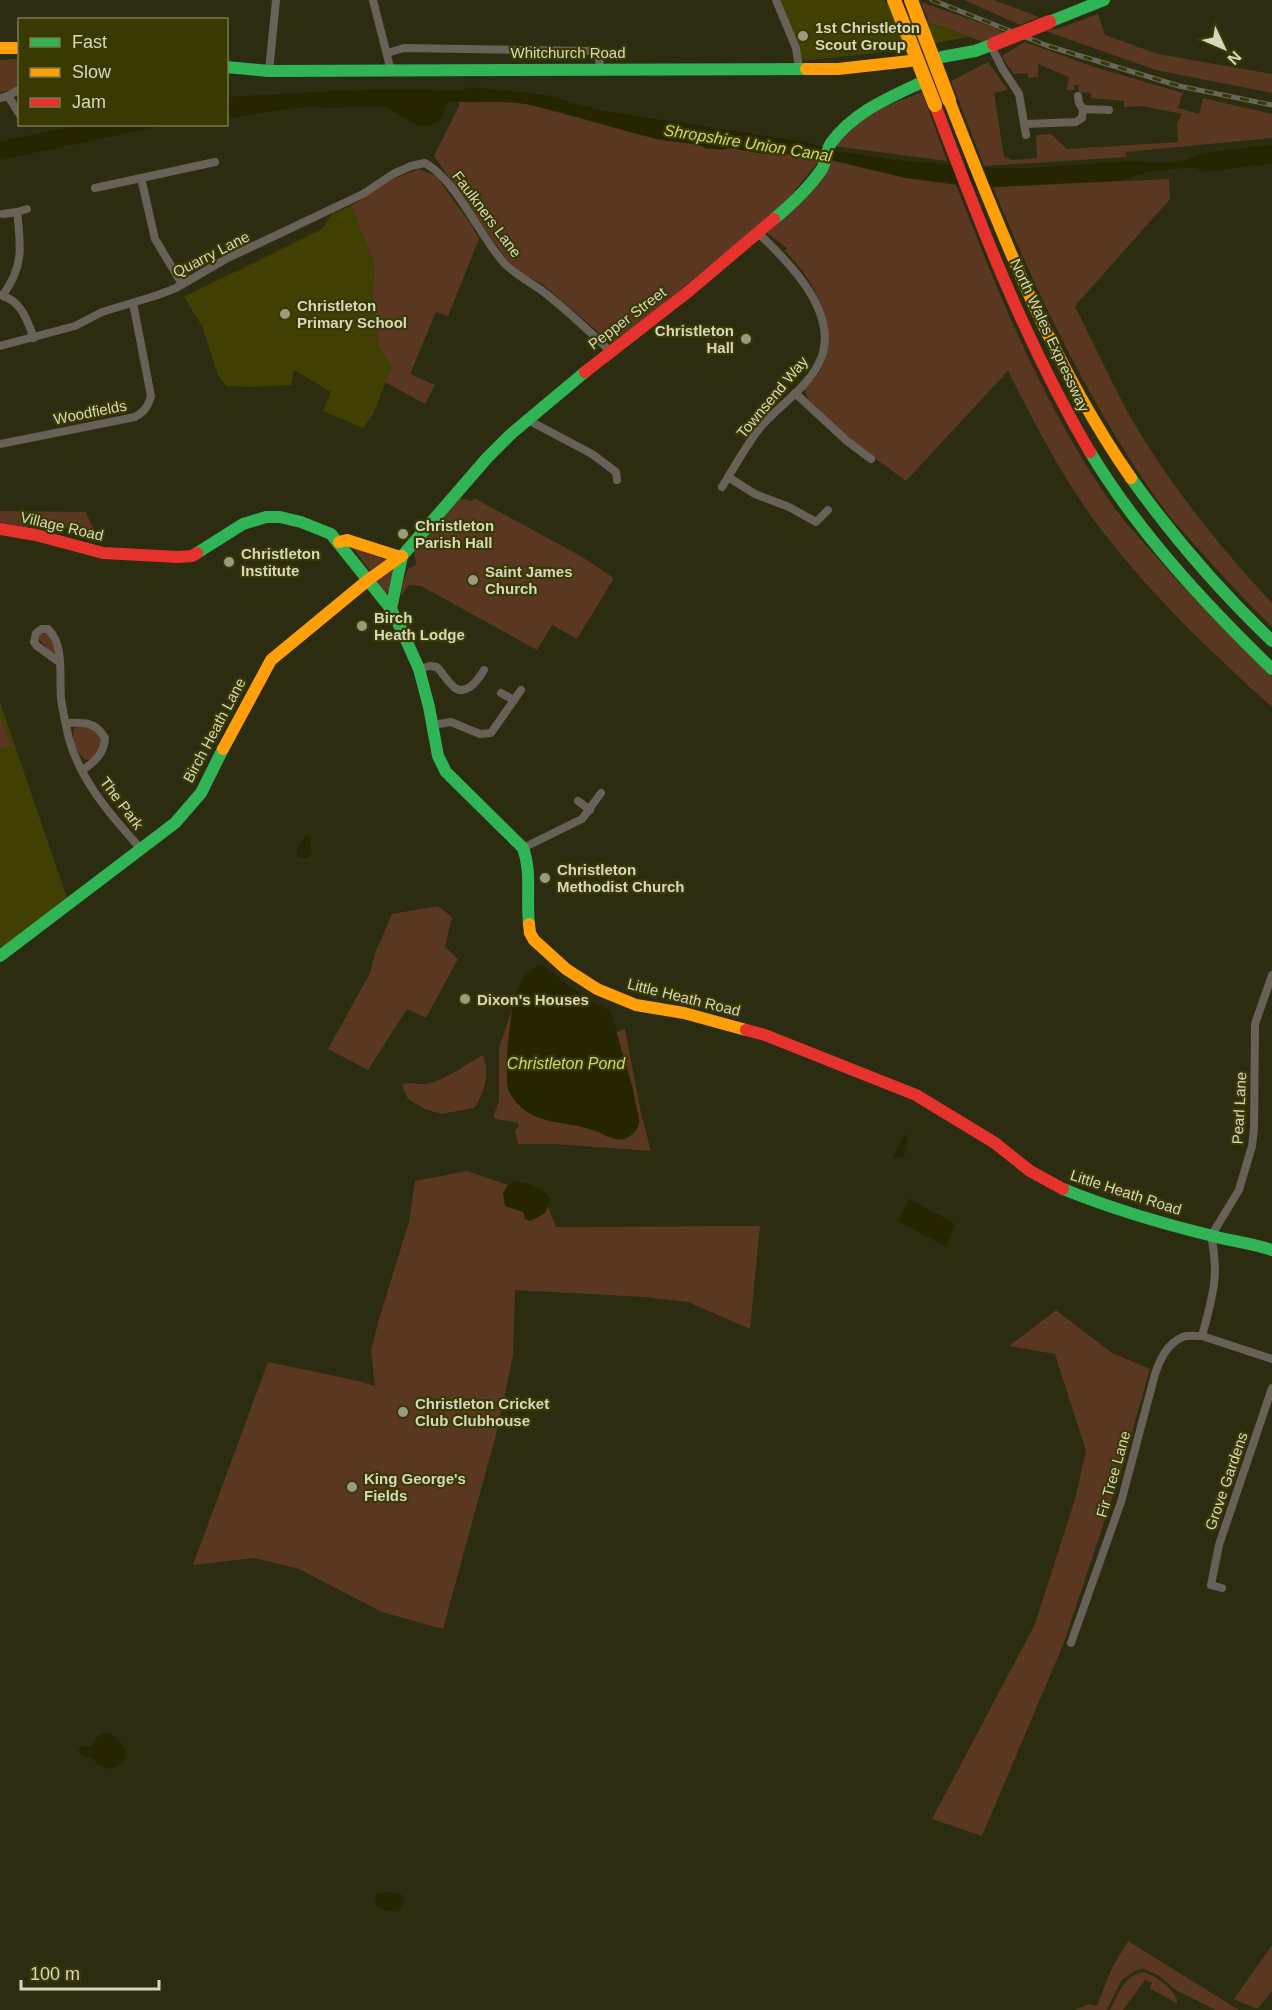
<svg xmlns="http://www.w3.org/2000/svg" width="1272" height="2010" viewBox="0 0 1272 2010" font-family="Arial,sans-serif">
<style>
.built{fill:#3f4002}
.green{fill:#593720}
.water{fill:#252502}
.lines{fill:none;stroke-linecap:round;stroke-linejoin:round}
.street{stroke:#686158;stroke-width:8}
.fast{stroke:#30b455;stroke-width:12}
.slow{stroke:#ff9f0a;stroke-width:12}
.jam{stroke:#e5322d;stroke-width:12}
.rail-casing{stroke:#686657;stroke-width:5}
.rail{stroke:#393903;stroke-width:3;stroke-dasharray:9;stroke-linecap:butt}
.slow-bridge{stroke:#ff9f0a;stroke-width:14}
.jam-bridge{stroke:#e5322d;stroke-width:14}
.poi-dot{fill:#9a9b80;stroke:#393903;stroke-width:2}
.labels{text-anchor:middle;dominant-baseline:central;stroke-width:4.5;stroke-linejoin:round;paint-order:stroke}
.poi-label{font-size:15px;font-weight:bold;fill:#d6d7bd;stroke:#393903;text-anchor:start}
.street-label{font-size:15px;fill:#d6d7bd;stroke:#393903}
.water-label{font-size:16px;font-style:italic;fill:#d1d474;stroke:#393903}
</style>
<rect width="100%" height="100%" fill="#2c2c10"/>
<!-- built -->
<g class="built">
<path d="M779 0H882L929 22 968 37 894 51 802 61Z"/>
<path d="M351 206 375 266 372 290 379 345 392 367 373 414 363 428 323 411 331 392 294 370 291 385 250 387 226 386 218 375 202 326 184 297 322 229 332 214Z"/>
<path d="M0 702 67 898 0 950Z"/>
</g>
<!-- green -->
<g class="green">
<path d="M964 0H994L1039 17 1020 25Z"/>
<path d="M921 2 995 28 1004 33 983 42 929 22Z"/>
<path d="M1098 14 1105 35 1158 54 1272 74V93L1156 70 1045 31 1060 28Z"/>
<path d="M1025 42 1094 67 1183 93 1178 108 1199 114 1203 98 1272 114V138L1126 152V157L984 166 951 81 988 62 1008 90 994 93 1004 157 1012 160 1037 158 1036 135 1051 134 1067 149 1178 142 1177 123 1182 114 1142 106 1124 107V101L1091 98V93L1079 92V85H1074V90H1066L1069 77 1038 64V77L1028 78V73L1014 74 1002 58 1003 55Z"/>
<path d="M17 59 19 61V84L12 90 0 92V60Z"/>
<path d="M922 92 947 161 833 146 870 112Z"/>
<path d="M502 101 527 104 660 140 699 144 706 149 730 148 766 154 780 152 812 159 822 157 784 204 635 327 614 342 609 341 541 283 524 275 506 259 434 156 459 106V102Z"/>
<path d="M829 160 906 178 956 185C1000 297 1044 408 1114 507 1125 523 1140 538 1152 552 1190 596 1231 637 1272 677V707C1212 653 1153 597 1103 532 1065 483 1036 426 1008 371L906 481 849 439 810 401 806 395 805 389C811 382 819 375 822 367 841 327 813 279 785 251L787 248 767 233 831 165Z"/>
<path d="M419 169 436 176 470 223 479 239 448 316 436 312 410 374 435 385 425 404 385 382 392 367 379 346 372 290 375 266 351 206 393 179Z"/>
<path d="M1169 179 1170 199 1075 306C1092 340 1108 375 1126 409 1165 479 1218 545 1272 603V627C1246 601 1221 575 1197 547 1186 535 1174 523 1164 509 1093 411 1039 299 993 187Z"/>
<path d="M460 498 472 501 474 498 579 555 614 578 577 639 552 625 537 650 421 586 409 585 401 596 402 585 408 569 416 565 414 551Z"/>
<path d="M0 511 86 512 96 536 39 520 27 527 2 523 0 521Z"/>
<path d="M353 548 386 560 370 571Z"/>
<path d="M393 571 390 589 385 595 376 585C379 576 384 572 393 571Z"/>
<path d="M47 633 54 640 55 652 54 653 47 649 38 638 41 634Z"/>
<path d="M0 716 11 745 0 749Z"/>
<path d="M79 726 96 730 102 738 103 746 92 759 85 760C77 752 70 740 74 729Z"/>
<path d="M438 906 452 917 445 947 458 959 426 1018 407 1009 368 1070 328 1049 370 973 376 951 392 914Z"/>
<path d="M512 1010 507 1067 508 1090 517 1103 536 1117 576 1125 596 1131 608 1137 635 1102 633 1088 616 1032 625 1029 641 1113 651 1151 554 1144H518L515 1131 519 1125C509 1118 502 1123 493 1117L499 1101V1048Z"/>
<path d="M483 1055C490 1074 485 1092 474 1108L441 1114 425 1109 408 1099 402 1084C410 1082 418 1085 426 1084 446 1080 466 1064 483 1055Z"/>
<path d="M467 1171 508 1185 503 1193 544 1214 548 1207 556 1227 760 1226 750 1329 688 1302 644 1297 515 1290 513 1356 497 1431 443 1629 382 1612 299 1569 254 1558 193 1565 268 1362 359 1381 375 1386 371 1351 379 1319 409 1222 415 1181Z"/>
<path d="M1056 1310 1112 1353 1150 1369 1120 1475 1063 1645 982 1836 932 1819 1035 1624 1076 1496 1086 1451 1055 1354 1009 1346Z"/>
<path d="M1128 1941 1239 2010H1216L1177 1991 1158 1975 1143 1969 1134 1971 1121 1981 1107 2010H1074L1090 2004 1097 2006 1111 1970Z"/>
<path d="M1272 1945V1991L1257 2009 1234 1999Z"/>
<path d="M1142 1972C1157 1976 1175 1988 1178 2004L1149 1988 1152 1983 1145 1980 1123 2010H1110C1119 1994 1122 1978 1142 1972Z"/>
</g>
<!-- water -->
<g class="water">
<path d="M469 87 546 95 598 110 805 142 840 152 894 160 986 168H1029L1137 161C1155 166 1185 163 1202 153L1272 145V163L1205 172 1193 167 1148 172 1121 180 993 187 906 178 822 157 812 159 780 152 766 154 730 148C716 153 700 144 686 143 630 137 579 113 525 104 500 100 476 104 451 101L445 106 443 116 437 122 426 126H419L383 106 323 108 309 106 227 118 226 98 241 96C301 93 360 89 420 89 433 89 460 95 469 87Z"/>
<path d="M84 124 165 125 0 160V142Z"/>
<path d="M307 835 309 837 312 854 305 858 298 856 297 847Z"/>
<path d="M543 965 580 994 610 1011 613 1017C619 1045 629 1073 635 1101 636 1108 640 1117 639 1123 638 1130 630 1138 624 1139 612 1141 603 1133 593 1130 568 1121 535 1125 517 1103 514 1099 509 1093 508 1088 504 1067 510 998 522 980 527 971 533 967 543 965Z"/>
<path d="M905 1134 908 1138 904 1156 901 1158 892 1159Z"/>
<path d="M515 1181C531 1183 540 1187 551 1199L544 1214 530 1221 525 1219 523 1212 505 1206 503 1193 508 1185Z"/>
<path d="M910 1199 955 1224 950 1240 945 1246 898 1221 904 1208Z"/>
<path d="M107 1733C118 1738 125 1744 127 1756L121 1763 112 1769 99 1766 93 1758 82 1756 78 1751 82 1746H91L99 1735Z"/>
<path d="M390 1892 401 1894 405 1898 399 1911C389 1913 382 1909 374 1903L377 1893Z"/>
</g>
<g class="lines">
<!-- street -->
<g class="street">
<path d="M373 0 391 71"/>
<path d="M776 0 796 48 799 68"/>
<path d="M991 46 1002 68 1019 94 1026 135"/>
<path d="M387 53 404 48 591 51 598 55 601 69"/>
<path d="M269 71 276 0"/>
<path d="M8 96 20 115"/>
<path d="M1078 96 1079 103 1083 109"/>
<path d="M0 98 8 96 20 89"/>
<path d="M1025 124 1076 122 1082 118 1083 109 1109 110"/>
<path d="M141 178 155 239 182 284"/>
<path d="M95 188 215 162"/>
<path d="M3 214 17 212"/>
<path d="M0 295C21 300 27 320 34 338"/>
<path d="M3 295C24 266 21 246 17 212L27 209"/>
<path d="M0 346 75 326 102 312 158 295 176 288 226 259 363 194 393 174 411 166 425 163C457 181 479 235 504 263 517 276 527 280 541 290 565 308 588 330 610 351"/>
<path d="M795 393 847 441 871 459"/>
<path d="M528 420 592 454 616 472 617 480"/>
<path d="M0 444 135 417C144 412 148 407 151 396L133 303"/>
<path d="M728 477 755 494 789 507 816 522 828 510"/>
<path d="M722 487C734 468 745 447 759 429 777 407 804 391 818 365 844 316 789 262 757 232"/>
<path d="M59 662 37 646 34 642 36 633 42 629H48C65 645 59 676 61 699 63 712 66 727 69 739 81 782 113 818 142 850"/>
<path d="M419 669 430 666 437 667C442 672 445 678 450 683 463 700 477 682 484 670"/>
<path d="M501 693 514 700"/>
<path d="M66 723C84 722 96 722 105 738 104 754 95 761 83 770"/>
<path d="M432 725 451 722 480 734 491 733 521 690"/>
<path d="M578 801 590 810"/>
<path d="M523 848 582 819 601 793"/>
<path d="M1272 975 1255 1024 1254 1129 1252 1146 1239 1190 1211 1236C1220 1276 1212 1298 1202 1336L1272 1359"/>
<path d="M1222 1588 1211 1585 1219 1545 1272 1388"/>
<path d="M1071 1643 1121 1502 1155 1374C1160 1360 1167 1343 1183 1337 1188 1335 1196 1336 1202 1336"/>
</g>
<!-- fast -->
<g class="fast">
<path d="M1049 22 1104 0"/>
<path d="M942 57 975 51 994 44"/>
<path d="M226 67 269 71 806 69"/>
<path d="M774 219C792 204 809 188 822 169 827 161 826 150 831 143 853 113 886 99 918 84"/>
<path d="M1090 452C1139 533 1204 603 1272 669"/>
<path d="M1131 478C1173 537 1220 591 1272 641"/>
<path d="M197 553 243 524 266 517H280L301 522 331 534 391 609 403 633 419 669 429 707 438 756 446 772 523 848C532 873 526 897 529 924"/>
<path d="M391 609 402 556 487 458 511 434 585 372"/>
<path d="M0 956 175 823 201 793 223 749"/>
<path d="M1063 1189C1110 1208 1160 1223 1209 1235 1230 1241 1251 1243 1272 1250"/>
</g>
<!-- slow -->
<g class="slow">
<path d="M0 48H20"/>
<path d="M806 69H838L910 61"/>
<path d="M949 100C1000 230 1051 363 1131 478"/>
<path d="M339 542 347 540 400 557 402 556"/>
<path d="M223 749 271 660 368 580 400 557"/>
<path d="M529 924 530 933 534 940 566 969 597 989 636 1005 684 1013 746 1030"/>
</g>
<!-- jam -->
<g class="jam">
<path d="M935 105C980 224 1025 342 1090 452"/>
<path d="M585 372 689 291 774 219"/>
<path d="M0 529 36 535 103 553 178 557 192 556 197 553"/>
<path d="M746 1030 765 1035 916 1095 995 1143 1030 1171 1063 1189"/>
</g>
<defs>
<path id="rail" d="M932 0 1048 46 1179 86 1272 105"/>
</defs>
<!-- rail casing -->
<use href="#rail" class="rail-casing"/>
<!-- rail -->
<use href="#rail" class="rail"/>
<!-- slow-bridge -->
<g class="slow-bridge">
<path d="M894 0 935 105"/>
<path d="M911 0 949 100"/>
</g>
<!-- jam-bridge -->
<path class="jam-bridge" d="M994 44 1049 22"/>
</g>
<!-- markers -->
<g class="poi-dot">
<circle cx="803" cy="36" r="6"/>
<circle cx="285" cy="314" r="6"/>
<circle cx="746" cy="339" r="6"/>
<circle cx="403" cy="534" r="6"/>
<circle cx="229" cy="562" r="6"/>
<circle cx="473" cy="580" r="6"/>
<circle cx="362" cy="626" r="6"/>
<circle cx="545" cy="878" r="6"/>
<circle cx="465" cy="999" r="6"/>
<circle cx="403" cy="1412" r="6"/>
<circle cx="352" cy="1487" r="6"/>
</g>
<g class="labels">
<!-- poi labels -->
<g class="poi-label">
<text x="815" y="27">1st Christleton<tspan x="815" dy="17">Scout Group</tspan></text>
<text x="297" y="305">Christleton<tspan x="297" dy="17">Primary School</tspan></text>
<text x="734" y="330" text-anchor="end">Christleton<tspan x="734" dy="17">Hall</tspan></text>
<text x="415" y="525">Christleton<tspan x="415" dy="17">Parish Hall</tspan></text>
<text x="241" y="553">Christleton<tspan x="241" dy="17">Institute</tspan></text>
<text x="485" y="571">Saint James<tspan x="485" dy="17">Church</tspan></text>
<text x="374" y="617">Birch<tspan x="374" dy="17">Heath Lodge</tspan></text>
<text x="557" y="869">Christleton<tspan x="557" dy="17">Methodist Church</tspan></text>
<text x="477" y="999">Dixon's Houses</text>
<text x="415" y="1403">Christleton Cricket<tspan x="415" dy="17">Club Clubhouse</tspan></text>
<text x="364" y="1478">King George's<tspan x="364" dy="17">Fields</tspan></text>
</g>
<!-- street labels -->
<g class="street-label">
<text x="568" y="52">Whitchurch Road</text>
<text transform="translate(487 214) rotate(53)">Faulkners Lane</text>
<text transform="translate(211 254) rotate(-27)">Quarry Lane</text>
<text transform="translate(627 318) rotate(-37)">Pepper Street</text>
<text transform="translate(1050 335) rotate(65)">North Wales Expressway</text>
<text transform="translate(772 397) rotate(-50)">Townsend Way</text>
<text transform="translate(90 412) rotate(-11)">Woodfields</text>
<text transform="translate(62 526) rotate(13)">Village Road</text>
<text transform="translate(214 730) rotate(-62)">Birch Heath Lane</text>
<text transform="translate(122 803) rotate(53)">The Park</text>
<text transform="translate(684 997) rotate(14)">Little Heath Road</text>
<text transform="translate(1239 1108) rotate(-87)">Pearl Lane</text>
<text transform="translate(1126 1192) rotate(18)">Little Heath Road</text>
<text transform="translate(1113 1474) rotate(-74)">Fir Tree Lane</text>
<text transform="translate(1226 1481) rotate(-71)">Grove Gardens</text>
</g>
<!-- water labels -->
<g class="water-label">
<text transform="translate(748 143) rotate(9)">Shropshire Union Canal</text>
<text x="566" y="1063">Christleton Pond</text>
</g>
</g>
<!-- legend -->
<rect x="18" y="18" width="210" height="108" fill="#393903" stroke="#78784d" stroke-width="1.5"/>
<rect x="30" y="38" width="30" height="9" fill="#30b455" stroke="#78784d" stroke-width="1.5"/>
<text x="72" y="48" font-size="18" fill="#d6d7bd">Fast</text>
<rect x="30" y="68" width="30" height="9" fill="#ff9f0a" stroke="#78784d" stroke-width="1.5"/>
<text x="72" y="78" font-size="18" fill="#d6d7bd">Slow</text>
<rect x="30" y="98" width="30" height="9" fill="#e5322d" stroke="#78784d" stroke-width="1.5"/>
<text x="72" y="108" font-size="18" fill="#d6d7bd">Jam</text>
<!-- north arrow -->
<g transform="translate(1224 48) rotate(134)" stroke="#393903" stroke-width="4.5" paint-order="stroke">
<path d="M0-4.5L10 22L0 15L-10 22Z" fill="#d6d7bd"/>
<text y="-9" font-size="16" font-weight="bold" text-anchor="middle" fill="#d6d7bd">N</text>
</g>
<!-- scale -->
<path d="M21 1980v9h138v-9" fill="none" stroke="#d6d7bd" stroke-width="3"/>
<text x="30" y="1980" font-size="18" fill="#d6d7bd" stroke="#393903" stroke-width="4.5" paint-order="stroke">100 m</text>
</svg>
